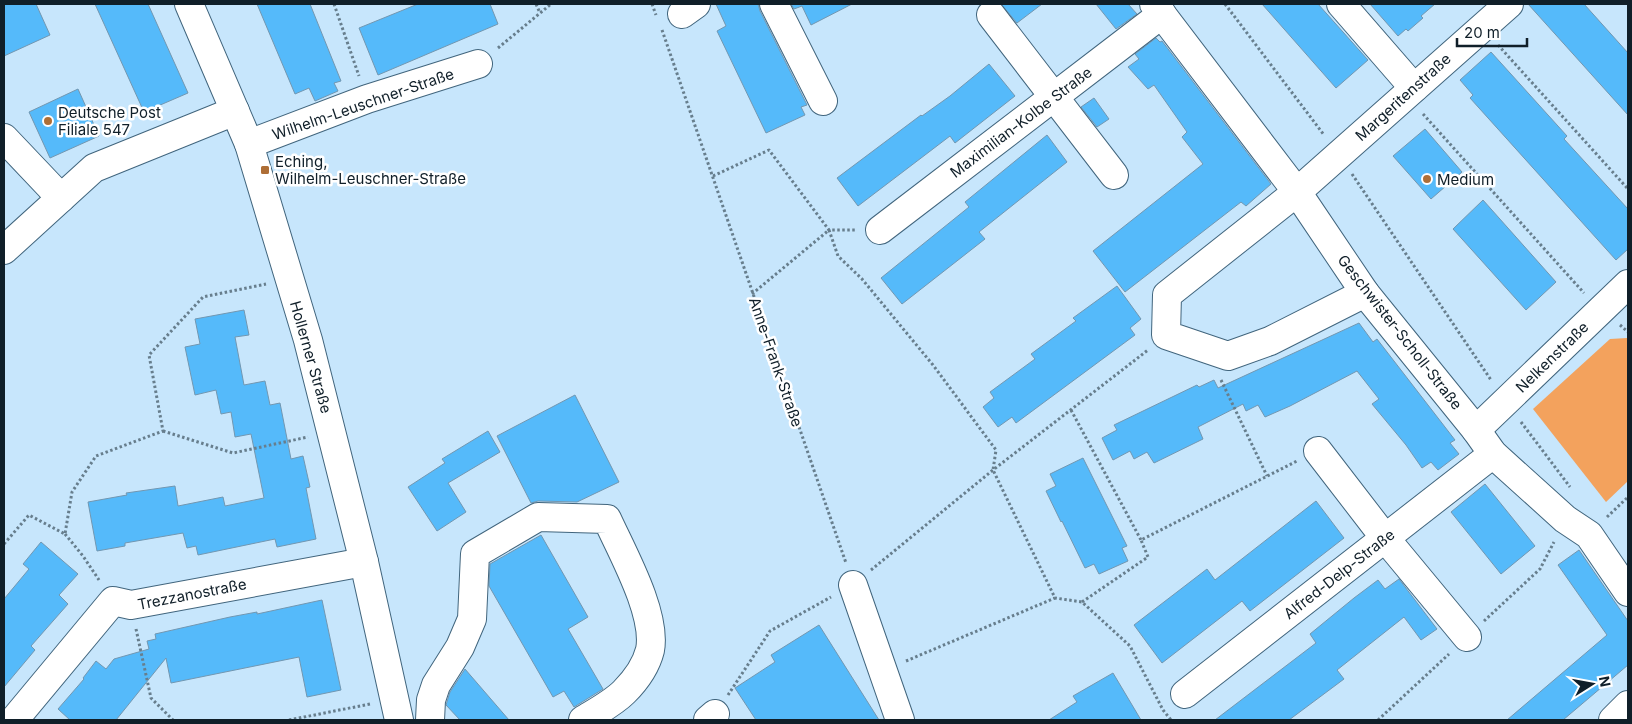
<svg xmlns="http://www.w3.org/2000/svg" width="1632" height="724" viewBox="0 0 1632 724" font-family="Inter,sans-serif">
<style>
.green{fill:#f3a25d}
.building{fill:#55bafa;stroke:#7297b1}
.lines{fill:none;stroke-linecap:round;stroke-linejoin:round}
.minor-casing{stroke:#41657d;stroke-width:30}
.path{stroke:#677e8d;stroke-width:3;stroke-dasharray:2.5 2.5;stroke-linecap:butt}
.minor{stroke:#fff;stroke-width:28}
.poi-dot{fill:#ae6e36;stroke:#fff;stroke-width:2}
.labels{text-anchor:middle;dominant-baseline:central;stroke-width:5;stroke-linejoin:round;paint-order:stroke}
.street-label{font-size:15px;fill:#101f29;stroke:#fff}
.poi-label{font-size:15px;fill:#101f29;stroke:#fff;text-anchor:start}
</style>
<rect width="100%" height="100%" fill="#c7e6fc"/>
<!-- green -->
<path class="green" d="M1627 338 1628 481 1606 502 1533 409 1610 339Z"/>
<!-- building -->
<g class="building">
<path d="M4 4H36L50 35 4 56Z"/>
<path d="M95 4H148L188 93 144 112Z"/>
<path d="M257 4H310L341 81 334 83 338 91 315 101 309 88 295 94Z"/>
<path d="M418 4H490L498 24 378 75 359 28Z"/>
<path d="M716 4H758L760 11 807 105 801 107 805 115 766 133 717 31 726 26Z"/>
<path d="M791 4H852L811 25 802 6 794 9Z"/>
<path d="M1001 4H1042L1017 23Z"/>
<path d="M1096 4H1128L1137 14 1116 29Z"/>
<path d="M1262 4H1318L1368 60 1336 88Z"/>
<path d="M1370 4H1435L1421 16 1423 18 1408 31 1406 29 1398 36Z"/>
<path d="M1528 4H1584L1628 53V115Z"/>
<path d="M1156 38 1160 42 1162 41 1271 184 1246 206 1241 202 1125 292 1093 251 1203 164 1182 137 1187 132 1154 85 1148 89 1128 67 1139 59 1135 54Z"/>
<path d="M1491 52 1567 136 1564 139 1628 209V249L1616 260 1470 98 1473 95 1460 80Z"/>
<path d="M989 64 1015 96 955 143 950 136 858 206 837 178 921 115 922 116 950 96Z"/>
<path d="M78 89 99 136 50 158 29 112Z"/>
<path d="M1094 98 1109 119 1097 127 1081 107Z"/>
<path d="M1425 129 1462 172 1431 199 1393 156Z"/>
<path d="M1047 135 1067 162 979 232 985 239 902 304 881 278 969 207 965 202Z"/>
<path d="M1483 200 1556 282 1526 310 1453 229Z"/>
<path d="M1117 286 1141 319 1130 328 1135 335 1016 423 1012 417 998 427 983 407 994 398 990 392 1035 359 1031 354 1076 321 1073 318Z"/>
<path d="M244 310 249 335 235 337 244 385 265 381 270 405 280 403 291 459 303 456 310 487 306 488 316 539 277 547 275 539 198 555 196 546 187 548 183 533 125 543V546L97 551 88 502 127 495 126 493 175 486 178 506 223 497 225 506 264 498 251 434 235 437 231 412 221 414 216 390 195 395 185 347 200 344 195 319Z"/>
<path d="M1359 323 1373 342 1377 339 1455 440 1450 443 1459 454 1438 470 1431 462 1422 468 1406 445 1372 404 1379 399 1357 371 1290 406 1265 417 1258 405 1246 411 1243 404 1198 427 1203 439 1154 463 1147 452 1134 459 1130 451 1113 460 1102 438 1117 430 1114 425 1197 385 1199 387 1214 380 1218 388Z"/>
<path d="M575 395 619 482 577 502 538 501 531 503 497 436Z"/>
<path d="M488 431 500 452 448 483 466 512 437 531 408 487 445 463 442 459Z"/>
<path d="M1083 458 1127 546 1122 548 1128 561 1099 574 1094 564 1085 568 1062 521 1061 522 1046 491 1056 486 1050 474Z"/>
<path d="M1485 484 1535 546 1501 574 1451 512Z"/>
<path d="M1316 501 1344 538 1250 611 1242 601 1162 663 1134 625 1207 569 1215 580Z"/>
<path d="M541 535 588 617 568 629 603 689 574 707 564 691 553 697 489 586 490 564Z"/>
<path d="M41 542 78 574 59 595 68 604 31 646 35 650 4 687V599L29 569 23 564Z"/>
<path d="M1579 550 1628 621V665L1563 720H1507L1607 635 1558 565Z"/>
<path d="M1399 579 1437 629 1421 640 1404 617 1337 670 1344 679 1289 720H1215L1316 643 1310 634 1354 598 1378 580 1385 589Z"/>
<path d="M322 600 341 690 307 697 299 657 171 683 166 658 116 720H70L58 709 84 679 83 678 96 661 106 669 114 659 149 649 147 641 156 639 155 634 230 617 257 612V614Z"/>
<path d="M819 625 879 720H756L735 688 775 662 771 655Z"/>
<path d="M465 669 471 676 509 720H460L446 705 450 692Z"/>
<path d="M1113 673 1141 720H1049L1077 702 1073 696Z"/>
</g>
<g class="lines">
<defs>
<g id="minor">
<path d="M189 4 249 144 308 340 364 562 399 720"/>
<path d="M774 4 823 101"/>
<path d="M1154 4 1297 192 1365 293 1476 430 1493 454 1565 519 1589 535 1628 592"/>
<path d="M1341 4 1414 88"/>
<path d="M682 14 696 4"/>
<path d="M991 15 1114 175"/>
<path d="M4 138 61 198"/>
<path d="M249 144 367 99 478 64"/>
<path d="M880 230 1162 14"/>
<path d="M4 250 94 168 235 111"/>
<path d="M1365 293 1270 341 1228 356 1166 335 1167 295 1297 192 1509 4"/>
<path d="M1476 430 1628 284"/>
<path d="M1318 451 1385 538 1467 637"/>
<path d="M853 585 900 720"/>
<path d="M1185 694 1493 454"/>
<path d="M14 720 113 601 131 605 364 562"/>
<path d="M430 720 431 700 436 685 460 647 472 619 475 554 538 517 607 519C622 552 657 614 650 650 646 666 635 681 624 692 613 703 596 712 583 720"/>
<path d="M708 720 715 714"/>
<path d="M1613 720 1628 705"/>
</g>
</defs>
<!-- minor casing -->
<use href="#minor" class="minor-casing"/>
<!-- path -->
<g class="path">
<path d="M334 4 359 76"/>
<path d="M536 4 540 13"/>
<path d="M652 4 656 15"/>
<path d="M1225 4 1324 135"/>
<path d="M662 30 846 563"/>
<path d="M1498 45 1628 189"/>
<path d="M498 48 551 4"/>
<path d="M1423 114 1584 293"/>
<path d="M1352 174 1491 380"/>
<path d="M713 176 769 150 829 230H857"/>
<path d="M752 294 829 230 838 256 862 279 933 365 996 450 993 470 1055 598 1082 602 1130 646 1163 710 1171 720"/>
<path d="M1620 325 1628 332"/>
<path d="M1221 380 1267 476"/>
<path d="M1071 410 1141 540"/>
<path d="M1521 422 1570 487"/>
<path d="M163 431 233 453 308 437"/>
<path d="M1607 517 1628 497"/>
<path d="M65 534 83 556 99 580"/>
<path d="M4 544 29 515 65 534 72 492 96 456 163 431 149 355 203 297 266 284"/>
<path d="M871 570 993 470 1148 350"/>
<path d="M1082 602 1148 557 1141 540 1297 461"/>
<path d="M1484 621 1540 569 1554 542"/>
<path d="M136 629 151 698 173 720"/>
<path d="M906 661 1055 598"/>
<path d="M728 695 770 631 831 597"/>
<path d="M289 720 370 704"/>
<path d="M1378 720 1449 654"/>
</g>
<!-- minor -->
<use href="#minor" class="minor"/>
</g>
<!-- markers -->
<g class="poi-dot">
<circle cx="48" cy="121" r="5"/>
<rect x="260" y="165" width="10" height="10" rx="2.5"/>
<circle cx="1427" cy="179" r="5"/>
</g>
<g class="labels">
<!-- street labels -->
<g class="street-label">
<text transform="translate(1403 97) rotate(-42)">Margeritenstraße</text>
<text transform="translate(363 104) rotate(-19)">Wilhelm-Leuschner-Straße</text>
<text transform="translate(1021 122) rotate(-37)">Maximilian-Kolbe Straße</text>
<text transform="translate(1400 332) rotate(52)">Geschwister-Scholl-Straße</text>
<text transform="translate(311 357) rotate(74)">Hollerner Straße</text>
<text transform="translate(1552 357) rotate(-44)">Nelkenstraße</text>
<text transform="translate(776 362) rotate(71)">Anne-Frank-Straße</text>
<text transform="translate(1339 574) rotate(-38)">Alfred-Delp-Straße</text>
<text transform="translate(192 594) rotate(-11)">Trezzanostraße</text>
</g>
<!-- poi labels -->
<g class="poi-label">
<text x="58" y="112">Deutsche Post<tspan x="58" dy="17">Filiale 547</tspan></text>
<text x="275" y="161">Eching,<tspan x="275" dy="17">Wilhelm-Leuschner-Straße</tspan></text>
<text x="1437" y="179">Medium</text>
</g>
</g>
<!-- border -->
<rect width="1632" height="724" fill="none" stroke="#101f29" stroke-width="10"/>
<!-- north arrow -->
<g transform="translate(1592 684) rotate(79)" stroke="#ffffff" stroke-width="4" paint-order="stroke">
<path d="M0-4L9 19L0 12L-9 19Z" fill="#101f29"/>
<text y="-8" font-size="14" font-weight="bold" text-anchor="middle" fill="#101f29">N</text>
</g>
<!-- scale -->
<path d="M1457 38v8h70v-8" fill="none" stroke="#101f29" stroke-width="2.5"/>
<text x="1464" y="38" font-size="15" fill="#101f29" stroke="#ffffff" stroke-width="4" paint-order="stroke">20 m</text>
</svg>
